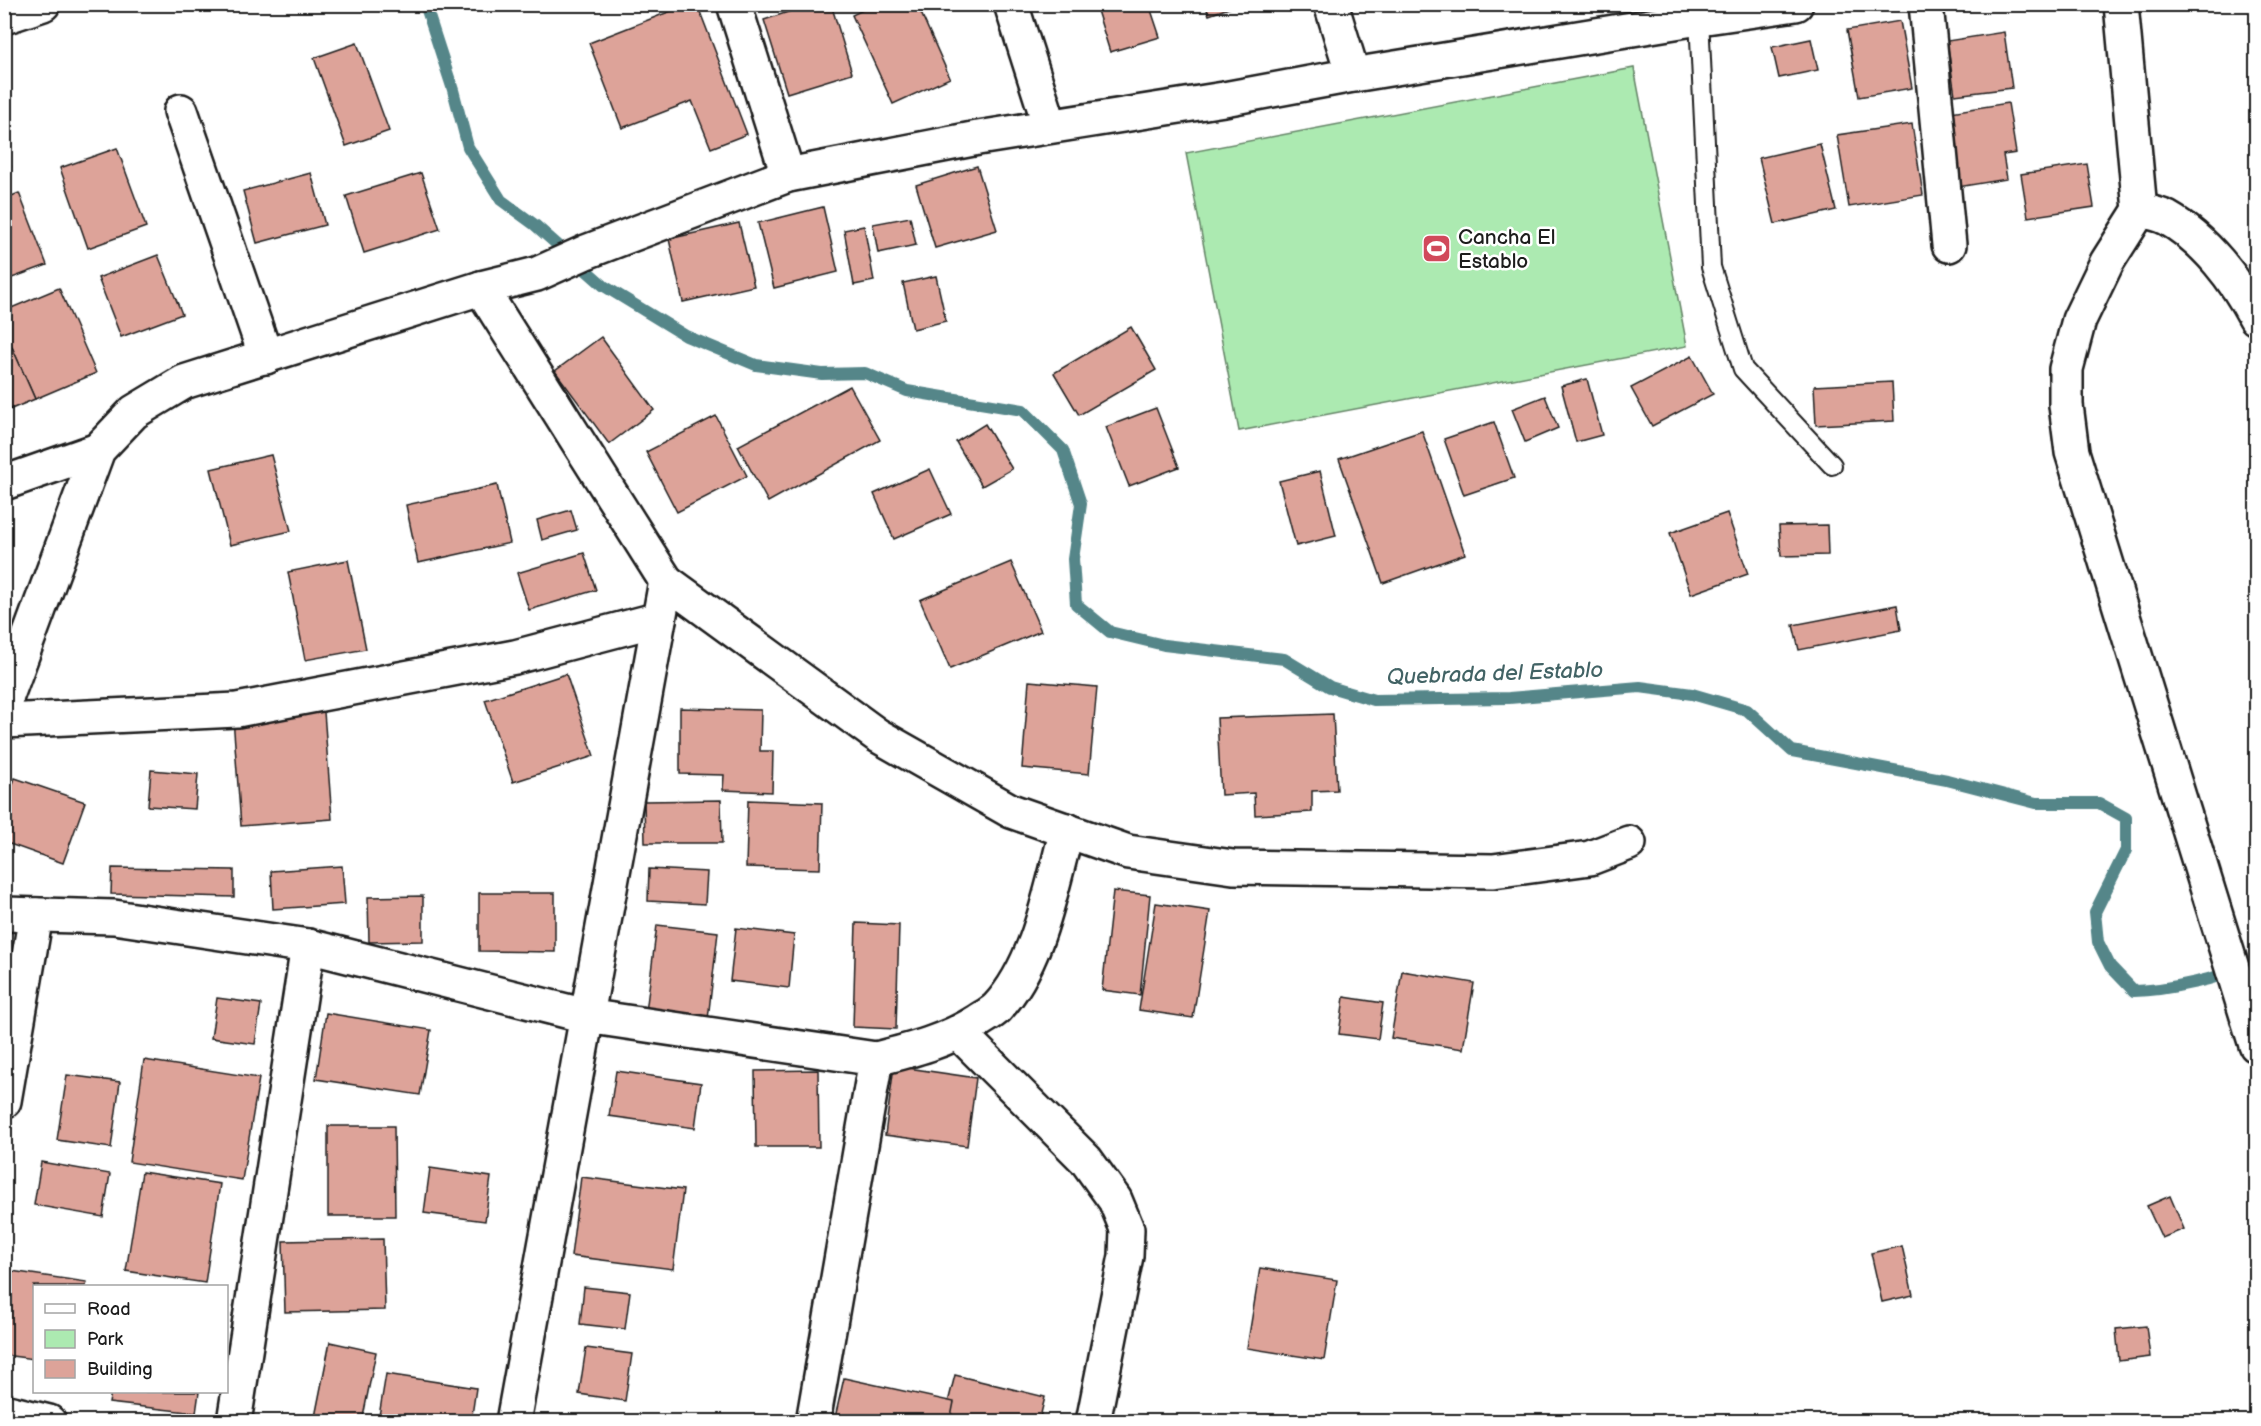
<svg xmlns="http://www.w3.org/2000/svg" width="2261" height="1426" viewBox="0 0 2261 1426" font-family="'Balsamiq Sans',sans-serif">
<style>
.green{fill:#aceab1;stroke:#648366;stroke-width:1.5}
.lines{fill:none;stroke-linecap:round;stroke-linejoin:round}
.stream{stroke:#558689;stroke-width:12}
.building{fill:#dda399;stroke:#1c1c1c;stroke-width:1.5}
.lane-casing{stroke:#1c1c1c;stroke-width:22}
.street-casing{stroke:#1c1c1c;stroke-width:38}
.secondary-casing{stroke:#1c1c1c;stroke-width:38}
.lane{stroke:#fff;stroke-width:18}
.street{stroke:#fff;stroke-width:33}
.secondary{stroke:#fff;stroke-width:33}
.labels{text-anchor:middle;dominant-baseline:central;stroke-width:5;stroke-linejoin:round;paint-order:stroke}
.poi-label{font-size:21px;fill:#1c1c1c;stroke:#fff;text-anchor:start}
.water-label{font-size:22px;font-style:italic;fill:#426365;stroke:#fff}
</style>
<rect width="100%" height="100%" fill="#fff"/>
<filter id="ink" filterUnits="userSpaceOnUse"><feTurbulence type="fractalNoise" baseFrequency=".0167" numOctaves="2"/><feDisplacementMap in="SourceGraphic" scale="12" xChannelSelector="R" yChannelSelector="G"/><feConvolveMatrix kernelMatrix="1 2 1 2 8 2 1 2 1" color-interpolation-filters="sRGB"/></filter>
<g filter="url(#ink)">
<!-- green -->
<path class="green" d="M1634 68 1687 346 1239 431 1186 153Z"/>
<g class="lines">
<!-- stream -->
<path class="stream" d="M425 4 453 90 468 147 501 200 535 225 604 286 686 336 756 365 822 374 865 373 907 391 1023 410 1063 450 1081 504 1073 559 1076 604 1110 632 1164 645 1284 659 1330 687 1374 700 1509 698 1640 687 1692 694 1747 710 1792 751 1947 780 2036 803H2099L2126 818V850L2095 912 2098 942 2110 966 2134 991C2176 990 2216 977 2256 965"/>
</g>
<!-- building -->
<g class="building">
<path d="M689 4H697L747 134 711 148 692 101 622 128 589 43Z"/>
<path d="M812 4H831L852 73 787 93 764 20Z"/>
<path d="M875 4H917L950 78 893 104 852 15Z"/>
<path d="M1095 4H1149L1160 37 1110 52Z"/>
<path d="M1205 4H1240L1209 15Z"/>
<path d="M1900 21 1912 88 1859 97 1847 30Z"/>
<path d="M2004 32 2012 88 1955 95 1947 41Z"/>
<path d="M1811 39 1818 70 1779 78 1772 47Z"/>
<path d="M357 43 389 131 346 146 314 58Z"/>
<path d="M2008 103 2016 153 2003 155 2007 179 1952 188 1931 115Z"/>
<path d="M1912 124 1923 195 1849 207 1837 135Z"/>
<path d="M4 140 11 167 4 169Z"/>
<path d="M1820 144 1836 210 1775 224 1759 158Z"/>
<path d="M117 148 146 227 88 248 60 168Z"/>
<path d="M2087 164 2094 207 2028 217 2021 174Z"/>
<path d="M977 166 997 230 935 248 916 185Z"/>
<path d="M311 173 325 225 257 243 243 191Z"/>
<path d="M421 173 440 229 364 253 346 196Z"/>
<path d="M19 193 47 265 4 281V199Z"/>
<path d="M823 207 838 272 774 288 758 223Z"/>
<path d="M910 217 916 245 878 253 873 224Z"/>
<path d="M739 223 754 286 683 302 669 239Z"/>
<path d="M864 226 874 281 854 285 844 230Z"/>
<path d="M158 255 182 314 121 337 98 278Z"/>
<path d="M936 276 946 321 913 329 903 283Z"/>
<path d="M59 288 96 373 35 399 4 329V311Z"/>
<path d="M1131 327 1156 370 1079 415 1054 373Z"/>
<path d="M4 329 35 399 4 412Z"/>
<path d="M601 337 654 410 609 444 555 371Z"/>
<path d="M1692 356 1713 394 1652 426 1631 388Z"/>
<path d="M1587 379 1602 435 1576 442 1561 386Z"/>
<path d="M1892 382 1894 421 1816 425 1814 386Z"/>
<path d="M850 386 880 440 768 502 738 446Z"/>
<path d="M1545 396 1558 428 1525 442 1512 409Z"/>
<path d="M1156 408 1179 467 1129 486 1106 427Z"/>
<path d="M716 416 747 476 677 512 646 452Z"/>
<path d="M1494 422 1514 478 1464 495 1444 439Z"/>
<path d="M985 424 1012 469 982 486 956 442Z"/>
<path d="M1422 431 1465 554 1383 583 1339 459Z"/>
<path d="M271 455 291 531 230 545 211 469Z"/>
<path d="M930 469 951 514 894 539 874 494Z"/>
<path d="M1320 471 1336 536 1296 546 1279 481Z"/>
<path d="M497 485 510 543 418 563 406 505Z"/>
<path d="M571 510 577 530 542 540 537 520Z"/>
<path d="M1727 513 1748 574 1691 594 1670 533Z"/>
<path d="M1827 525 1828 555 1781 556 1779 526Z"/>
<path d="M584 553 596 590 529 610 517 573Z"/>
<path d="M348 560 366 649 305 660 288 572Z"/>
<path d="M1011 562 1041 631 950 669 920 600Z"/>
<path d="M1897 605 1901 630 1799 650 1793 625Z"/>
<path d="M566 674 594 756 513 782 485 700Z"/>
<path d="M1029 681 1097 687 1089 774 1022 768Z"/>
<path d="M680 708 761 710 760 751H773L772 792 723 790 724 775 680 774Z"/>
<path d="M324 712 332 819 241 826 233 718Z"/>
<path d="M1333 714 1337 790 1312 791V812L1255 815 1254 793 1221 795 1217 718Z"/>
<path d="M151 770 198 774 195 809 148 806Z"/>
<path d="M15 778 85 802 63 863 4 842V809Z"/>
<path d="M721 800 722 843H645L644 801Z"/>
<path d="M748 800 822 803 820 869 746 867Z"/>
<path d="M342 866 345 904 273 909 271 871Z"/>
<path d="M112 868 234 870V897L111 894Z"/>
<path d="M649 869 707 872 705 904 648 901Z"/>
<path d="M1113 891 1150 895 1140 995 1102 990Z"/>
<path d="M479 893H555V952L479 951Z"/>
<path d="M423 896V941L369 942 368 897Z"/>
<path d="M1156 903 1210 911 1193 1018 1139 1010Z"/>
<path d="M856 923 899 925 896 1029 853 1027Z"/>
<path d="M657 925 718 932 708 1019 646 1012Z"/>
<path d="M736 928 794 935 789 988 730 981Z"/>
<path d="M1402 971 1474 983 1463 1049 1391 1038Z"/>
<path d="M1344 997 1383 1003 1378 1039 1339 1034Z"/>
<path d="M217 998 261 1004 255 1044 211 1038Z"/>
<path d="M326 1013 431 1030 420 1095 316 1079Z"/>
<path d="M144 1060 259 1078 242 1180 129 1162Z"/>
<path d="M894 1066 976 1078 967 1146 885 1135Z"/>
<path d="M818 1070 819 1147H756L755 1071Z"/>
<path d="M616 1071 701 1083 695 1128 609 1116Z"/>
<path d="M67 1075 120 1082 111 1148 57 1140Z"/>
<path d="M328 1126H394L395 1216H328Z"/>
<path d="M41 1162 110 1174 103 1217 34 1205Z"/>
<path d="M430 1168 491 1177 485 1221 424 1213Z"/>
<path d="M142 1172 220 1184 205 1283 126 1271Z"/>
<path d="M581 1177 683 1190 673 1269 571 1256Z"/>
<path d="M2170 1196 2184 1229 2162 1238 2147 1206Z"/>
<path d="M383 1239 385 1310 285 1312 283 1241Z"/>
<path d="M1902 1246 1913 1295 1882 1302 1871 1253Z"/>
<path d="M1260 1268 1337 1280 1324 1360 1247 1348Z"/>
<path d="M4 1270 87 1282 86 1286H34V1359L4 1355Z"/>
<path d="M584 1287 630 1292 625 1329 580 1324Z"/>
<path d="M2146 1326 2150 1357 2119 1361 2116 1329Z"/>
<path d="M330 1342 376 1352 362 1422H314Z"/>
<path d="M586 1348 632 1354 625 1401 579 1394Z"/>
<path d="M386 1374 476 1388 471 1422H378Z"/>
<path d="M955 1375 1045 1397 1039 1422H943Z"/>
<path d="M844 1378 954 1402 950 1422H834Z"/>
<path d="M111 1392H199L196 1413 109 1403Z"/>
<path d="M566 1415 607 1422H565Z"/>
</g>
<g class="lines">
<defs>
<path id="lane" d="M1699 18 1711 267 1743 369 1832 465"/>
<g id="street">
<path d="M734 4 788 175"/>
<path d="M1011 4 1050 126"/>
<path d="M1331 4 1353 75"/>
<path d="M1926 4 1949 245"/>
<path d="M2121 4 2140 210 2107 262 2079 320 2066 369V405L2072 452 2256 1045"/>
<path d="M4 17 43 4"/>
<path d="M181 111 266 357"/>
<path d="M2140 210C2149 212 2159 214 2167 218 2206 240 2236 280 2256 318"/>
<path d="M481 288 666 581"/>
<path d="M4 483 98 450"/>
<path d="M4 721 237 710 515 657 659 619"/>
<path d="M4 914 114 917 308 946 586 1016 876 1059 813 1422"/>
<path d="M959 1033 1086 1160 1115 1200 1127 1229 1126 1256 1093 1422"/>
<path d="M876 1059C912 1050 947 1041 978 1021 984 1017 992 1013 997 1008 1039 963 1051 888 1067 830"/>
<path d="M4 1101 36 915"/>
<path d="M4 1411 49 1422"/>
<path d="M234 1422 308 946"/>
<path d="M513 1422 666 581 877 735 1011 811 1128 852 1233 867 1493 871 1590 858 1629 843"/>
</g>
<path id="secondary" d="M4 704 98 450 134 412 184 382 481 288 537 274 586 252 788 175 978 138 1224 99 1353 75 1699 18 1796 4"/>
</defs>
<!-- lane casing -->
<use href="#lane" class="lane-casing"/>
<!-- street casing -->
<use href="#street" class="street-casing"/>
<!-- secondary casing -->
<use href="#secondary" class="secondary-casing"/>
<!-- lane -->
<use href="#lane" class="lane"/>
<!-- street -->
<use href="#street" class="street"/>
<!-- secondary -->
<use href="#secondary" class="secondary"/>
</g>
</g>
<!-- icons -->
<defs>
<symbol id="stadium-square" viewBox="-11 -11 22 22"><rect x="-9" y="-9" width="18" height="18" rx="4" fill="#d1495b" stroke="#fff"/><path d="M0-5a6.5 5 0 1 0 0 10a6.5 5 0 1 0 0-10ZM-3.5-1.8h7v3.6h-7Z" fill="#fff"/></symbol>
</defs>
<g fill-rule="evenodd">
<use href="#stadium-square" x="1420" y="232" width="33" height="33"/>
</g>
<g class="labels">
<!-- poi labels -->
<g class="poi-label">
<text x="1458" y="237">Cancha El<tspan x="1458" dy="24">Establo</tspan></text>
</g>
<!-- water labels -->
<g class="water-label">
<text transform="translate(1495 674) rotate(-2)">Quebrada del Establo</text>
</g>
</g>
<!-- margin -->
<rect width="2261" height="1426" fill="none" stroke="#fff" stroke-width="24"/>
<rect x="12" y="12" width="2237" height="1402" fill="none" stroke="#1c1c1c" stroke-width="2" filter="url(#ink)"/>
<!-- legend -->
<rect x="33" y="1285" width="195" height="108" fill="#ffffff" stroke="#a4a4a4" stroke-width="1.5"/>
<rect x="45" y="1304" width="30" height="9" fill="#ffffff" stroke="#a4a4a4" stroke-width="1.5"/>
<text x="87" y="1315" font-size="18" fill="#1c1c1c">Road</text>
<rect x="45" y="1330" width="30" height="18" fill="#aceab1" stroke="#a4a4a4" stroke-width="1.5"/>
<text x="87" y="1345" font-size="18" fill="#1c1c1c">Park</text>
<rect x="45" y="1360" width="30" height="18" fill="#dda399" stroke="#a4a4a4" stroke-width="1.5"/>
<text x="87" y="1375" font-size="18" fill="#1c1c1c">Building</text>
</svg>
